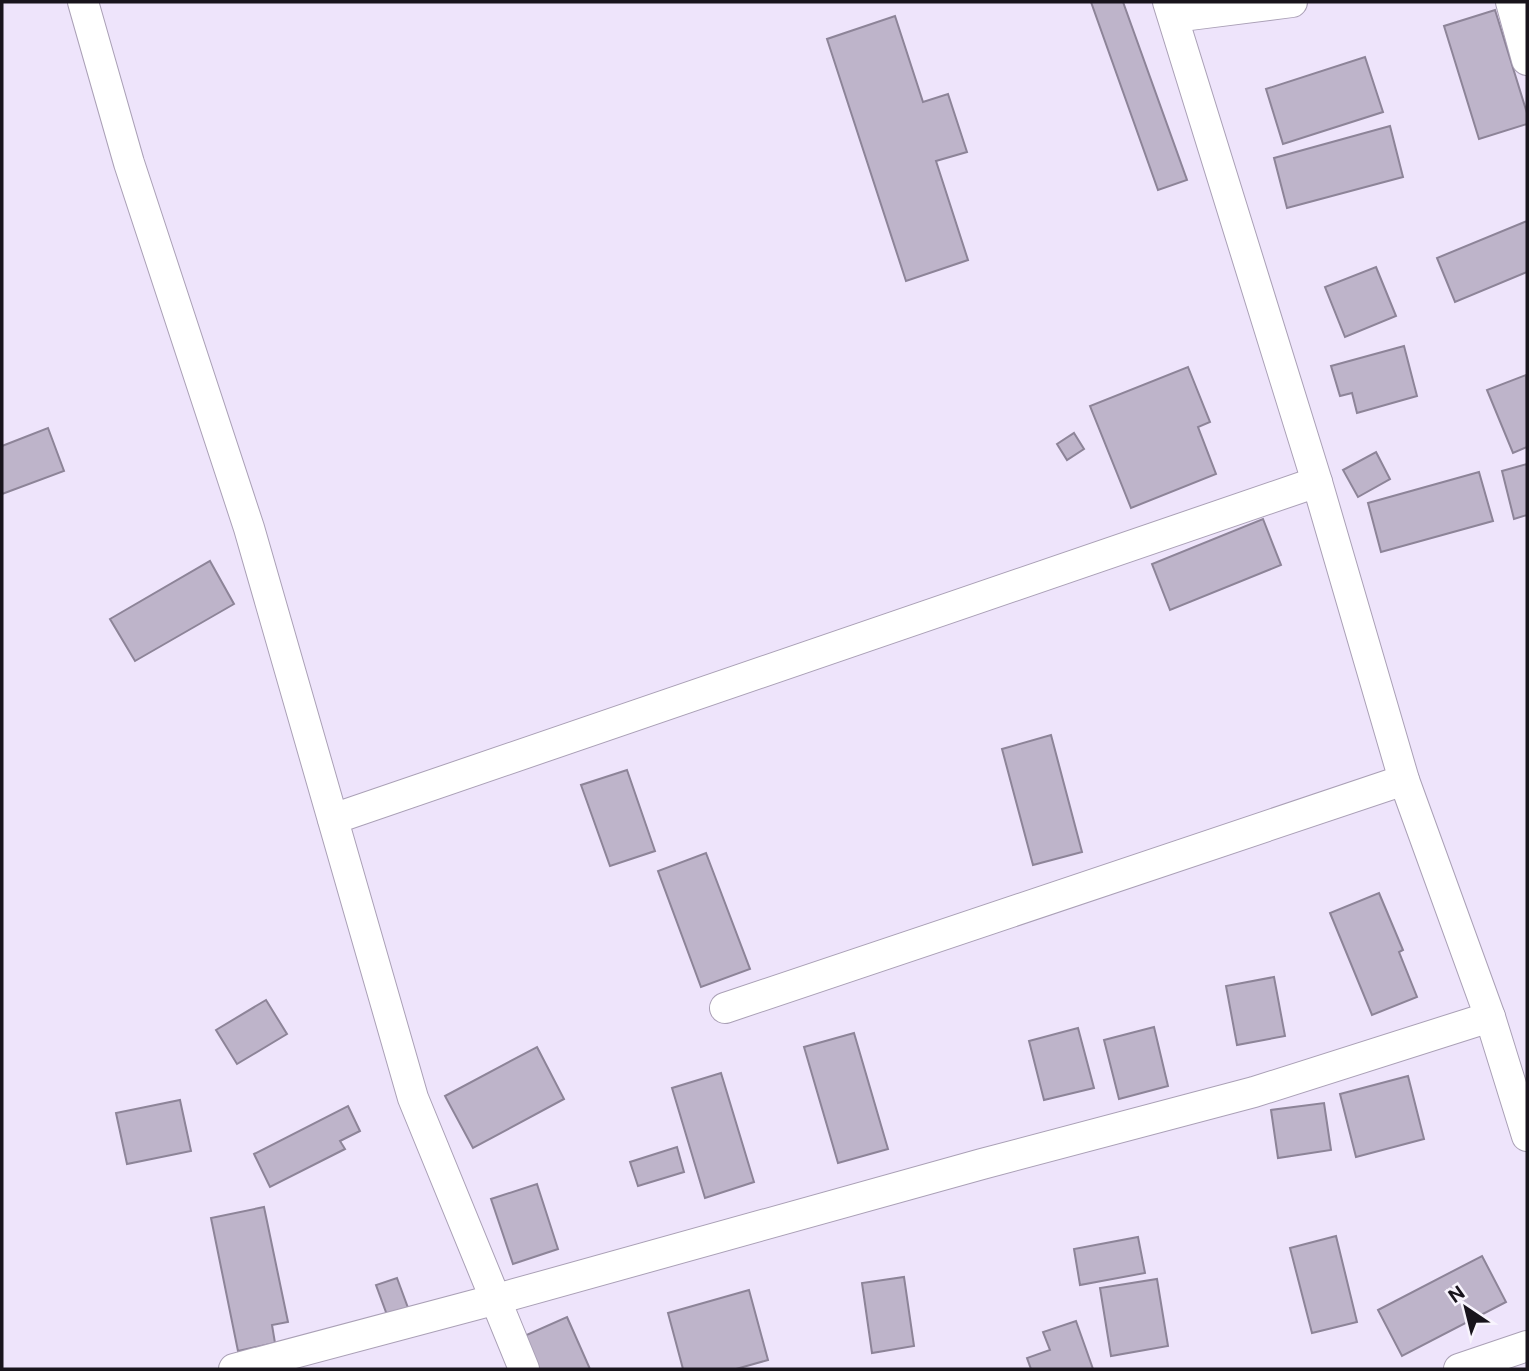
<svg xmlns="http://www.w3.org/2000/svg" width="1529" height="1371" viewBox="0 0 1529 1371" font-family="'Public Sans',sans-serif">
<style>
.building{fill:#beb4ca;stroke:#8d8498;stroke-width:2}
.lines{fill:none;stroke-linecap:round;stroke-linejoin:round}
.minor-casing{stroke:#aaa0b6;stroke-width:32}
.minor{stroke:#fff;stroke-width:30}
</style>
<rect width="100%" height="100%" fill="#eee4fb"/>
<!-- building -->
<g class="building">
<path d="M1091 2H1123L1187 180 1158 190Z"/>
<path d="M1495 10 1527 113V124L1479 139 1444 26Z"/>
<path d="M895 16 923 102 948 94 967 152 936 161 968 260 906 281 827 39Z"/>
<path d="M1365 57 1383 112 1283 144 1266 89Z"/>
<path d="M1390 126 1403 177 1287 208 1274 158Z"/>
<path d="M1527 221V272L1455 302 1437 258Z"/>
<path d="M1376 267 1396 316 1345 337 1325 287Z"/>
<path d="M1404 346 1417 396 1357 413 1352 393 1340 396 1331 366Z"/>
<path d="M1188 367 1210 422 1198 427 1216 474 1131 508 1090 406Z"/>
<path d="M1526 375 1527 447 1513 453 1487 390Z"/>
<path d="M48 428 64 471 2 494V446Z"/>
<path d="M1074 433 1084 449 1067 460 1057 444Z"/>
<path d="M1376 452 1390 479 1358 497 1343 470Z"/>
<path d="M1527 464V515L1514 519 1502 471Z"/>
<path d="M1479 472 1493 521 1381 552 1368 503Z"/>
<path d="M1263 519 1281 565 1170 610 1152 564Z"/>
<path d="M210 561 234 604 135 661 110 619Z"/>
<path d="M1051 735 1082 852 1033 865 1002 749Z"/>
<path d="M627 770 655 851 610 866 581 785Z"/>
<path d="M706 853 750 969 701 987 658 871Z"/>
<path d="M1379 893 1403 950 1399 952 1417 997 1372 1015 1330 913Z"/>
<path d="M1274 977 1285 1036 1237 1045 1226 986Z"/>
<path d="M266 1000 287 1034 237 1064 216 1030Z"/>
<path d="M1154 1027 1168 1086 1119 1099 1104 1040Z"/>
<path d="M1078 1028 1094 1088 1044 1100 1029 1041Z"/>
<path d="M854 1033 888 1149 838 1163 804 1047Z"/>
<path d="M537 1047 564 1099 473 1148 445 1096Z"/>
<path d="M721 1073 754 1182 705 1198 672 1088Z"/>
<path d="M1408 1076 1424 1139 1356 1157 1340 1094Z"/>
<path d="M180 1100 191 1151 127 1164 116 1113Z"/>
<path d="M1324 1103 1331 1150 1278 1158 1271 1110Z"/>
<path d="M348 1106 360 1131 340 1141 345 1149 270 1187 254 1154Z"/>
<path d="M677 1147 684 1172 638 1186 630 1162Z"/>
<path d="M537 1184 558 1249 513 1264 491 1199Z"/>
<path d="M264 1207 288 1322 272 1325 275 1343 238 1351 211 1218Z"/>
<path d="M1336 1236 1357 1322 1312 1333 1290 1248Z"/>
<path d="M1138 1237 1145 1273 1080 1285 1074 1249Z"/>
<path d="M1482 1256 1506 1302 1402 1356 1378 1310Z"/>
<path d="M904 1277 914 1346 872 1353 862 1283Z"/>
<path d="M397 1278 411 1316 390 1323 376 1285Z"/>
<path d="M1157 1279 1168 1346 1111 1356 1100 1288Z"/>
<path d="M749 1290 768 1360 736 1369H683L668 1313Z"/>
<path d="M567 1317 590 1369H536L522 1337Z"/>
<path d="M1076 1321 1093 1369H1031L1027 1358 1050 1350 1043 1332Z"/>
</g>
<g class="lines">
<defs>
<g id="minor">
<path d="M83 2 129 163 249 528 413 1098 524 1369"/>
<path d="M1168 2 1317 482 1404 780 1490 1017 1527 1136"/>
<path d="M1511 2 1527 60"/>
<path d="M1174 17 1292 2"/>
<path d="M333 819 1317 482"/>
<path d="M725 1008 1404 780"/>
<path d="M234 1369 497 1299 982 1164 1254 1092 1490 1017"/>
<path d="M1459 1369 1527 1346"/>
</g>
</defs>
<!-- minor casing -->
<use href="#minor" class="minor-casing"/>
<!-- minor -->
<use href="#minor" class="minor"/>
</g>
<!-- border -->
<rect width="1529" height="1371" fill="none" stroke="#18141c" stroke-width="7"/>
<!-- north arrow -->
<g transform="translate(1466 1308) rotate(325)" stroke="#f8f4fd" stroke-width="5" paint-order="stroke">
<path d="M0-5L12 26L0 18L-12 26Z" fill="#18141c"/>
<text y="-10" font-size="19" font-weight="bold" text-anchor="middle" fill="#18141c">N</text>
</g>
</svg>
